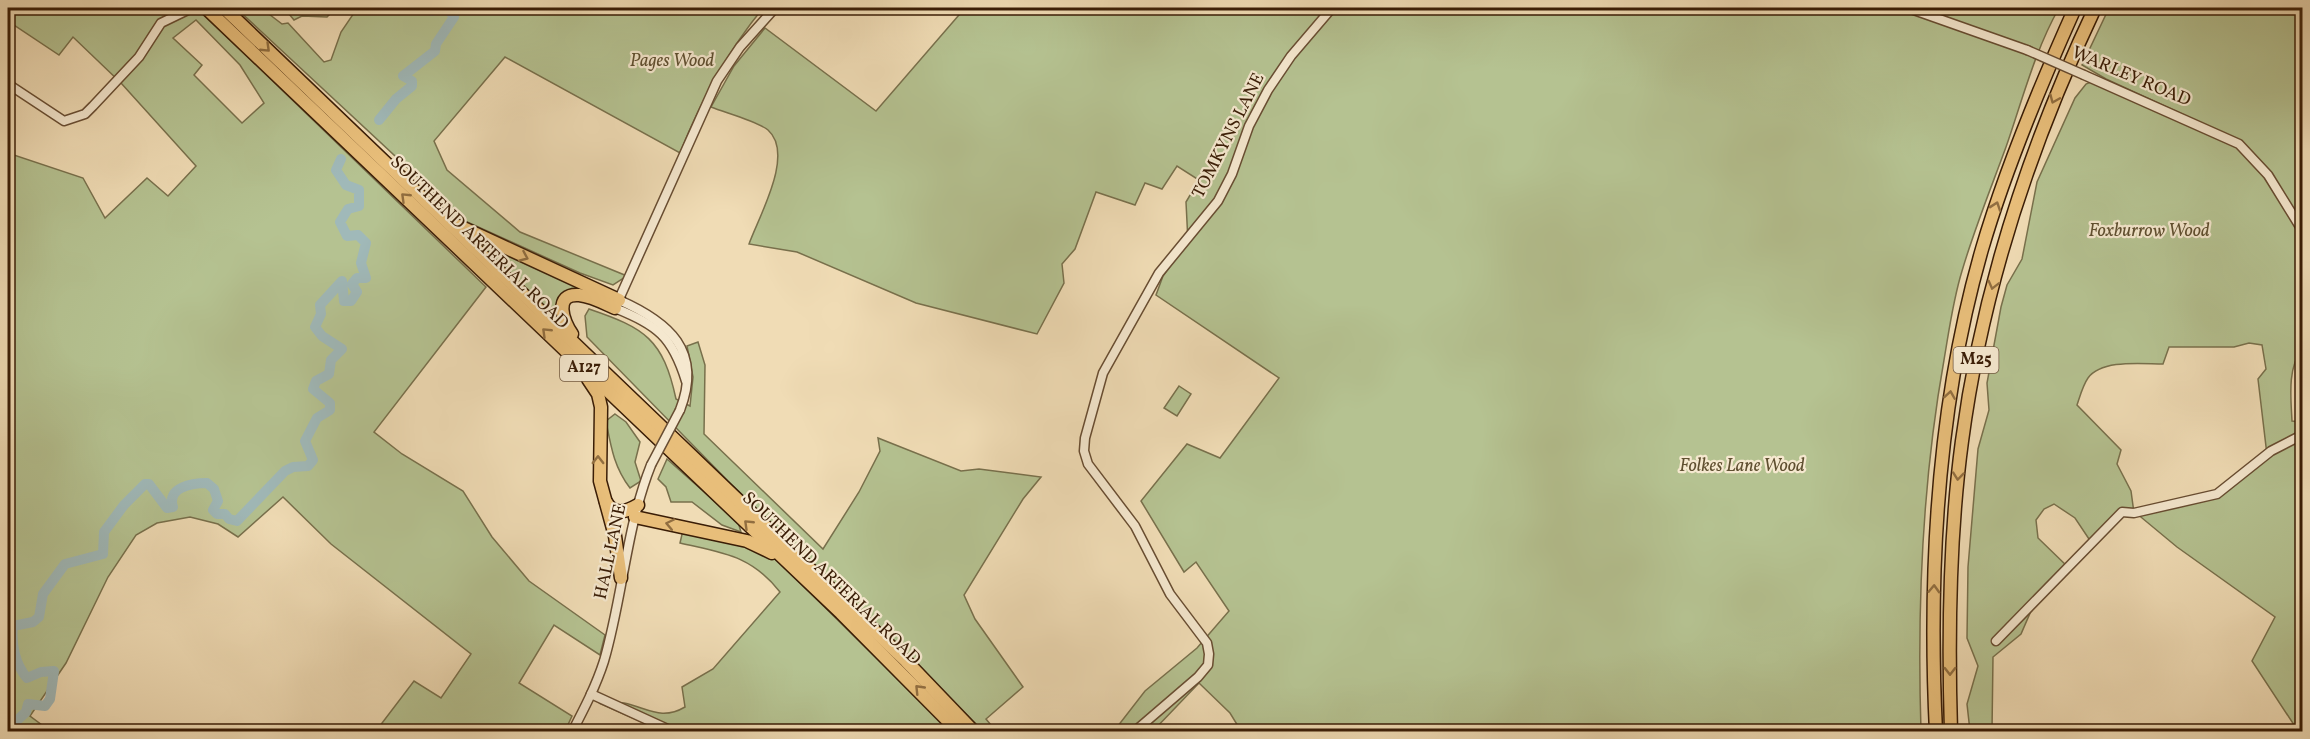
<svg xmlns="http://www.w3.org/2000/svg" width="2310" height="739" viewBox="0 0 2310 739" font-family="Vollkorn,serif">
<style>
.green{fill:#b5c291;stroke:#78704c;stroke-width:1.5;fill-rule:evenodd}
.lines{fill:none;stroke-linecap:round;stroke-linejoin:round}
.river{stroke:#a0b9b9;stroke-width:10}
.minor-casing{stroke:#684d32;stroke-width:11}
.highway-casing{stroke:#3a1d06;stroke-width:15}
.minor{stroke:#f5e8cf;stroke-width:8}
.highway{stroke:#e8be7a;stroke-width:12}
.minor-bridge-casing{stroke:#684d32;stroke-width:11;stroke-linecap:butt}
.minor-bridge{stroke:#f5e8cf;stroke-width:8}
.oneway{stroke:#916e40}
.labels{text-anchor:middle;dominant-baseline:central;stroke-width:4.5;stroke-linejoin:round;paint-order:stroke}
.shield{fill:#f5e8cf;stroke:#725a42;stroke-width:1.5}
.shield-label{font-size:16px;font-weight:bold;fill:#3a1d06}
.park-label{font-size:18px;font-style:italic;fill:#5f4f30;stroke:#f5e8cf}
.street-label{font-size:18px;fill:#3a1d06;stroke:#f5e8cf}
</style>
<rect width="100%" height="100%" fill="#f0dcb5"/>
<filter id="stains"><feTurbulence type="fractalNoise" baseFrequency=".00333" numOctaves="4"/><feColorMatrix values="0 0 0 0 .2 0 0 0 0 .09 0 0 0 0 .02 0 0 0 .5 -.17"/></filter>
<radialGradient id="worn" r=".72"><stop offset=".6" stop-color="#630" stop-opacity="0"/><stop offset="1" stop-color="#630" stop-opacity=".3"/></radialGradient>
<!-- green -->
<g class="green">
<path d="M8 8H102L113 14 117 8H158L161 10 164 8H197L486 287 374 432 402 454 463 491 492 537 529 581 605 635 600 655 554 625 519 683 572 716 565 731H376L414 681 441 698 471 654 331 544 283 497 238 537 218 524 190 517 157 523 136 535 108 577 66 663 30 716 50 731H8V153L83 178 105 218 147 178 168 196 196 166 121 83 73 37 59 55 8 21ZM196 20 240 65 264 103 242 123 194 75 202 65 173 38Z"/>
<path d="M236 8H261L282 24 288 23 324 62 331 60 341 32 354 13 348 8H763C727 52 701 100 680 153L505 57 434 141 447 170 520 232 627 276 613 285 580 273 465 221Z"/>
<path d="M289 8H347L332 12 327 17 302 16 294 20 289 14Z"/>
<path d="M965 8H2059C2035 50 2022 101 2006 147 1991 188 1974 230 1962 271 1953 300 1949 331 1944 360 1922 483 1917 607 1921 731H1241L1230 713 1199 683 1153 731H1114L1145 691 1197 648 1229 611 1196 562 1184 572 1141 501 1187 444 1220 458 1279 378 1156 295 1163 276 1188 242 1186 202 1199 180 1177 166 1162 189 1145 183 1135 205 1096 192 1075 249 1062 264 1064 283 1037 334 916 303 797 252 749 244C759 216 795 154 768 130 757 121 726 113 711 107L734 66 765 28 876 111Z"/>
<path d="M2109 8H2302V350C2287 367 2291 400 2292 421L2302 422V731H2298L2252 661 2275 617 2177 547 2136 513 2217 494 2267 455 2258 379 2266 369 2262 345 2249 343 2234 347H2169L2163 364C2142 364 2102 359 2088 378 2083 385 2080 396 2077 405L2121 450 2117 464 2131 491 2134 513 2122 512 2094 540 2089 539 2075 518 2054 504 2044 509 2036 520 2038 538 2069 568 2034 604 2021 634 1993 657 1992 731H1970L1967 704 1978 666 1967 638 1968 567 1978 449 1989 410 1987 383 2001 307 2007 285 2022 259 2037 182 2075 98 2086 84 2095 80 2234 138 2106 79 2082 65Z"/>
<path d="M467 234 597 293 579 289 561 295 555 311 560 325Z"/>
<path d="M589 309C645 328 663 339 676 399L690 406 693 377 687 346 698 342 705 365 704 434 823 549 859 492 880 451 878 438 961 471 979 469 1041 477 1023 499 964 595 975 619 1023 687 986 719 996 731H983L898 645 728 481 587 337 585 316Z"/>
<path d="M1179 386 1191 394 1177 416 1164 408Z"/>
<path d="M615 414 626 422 640 442 635 462 641 481 630 488C614 467 611 447 606 421Z"/>
<path d="M667 459 738 522 741 532 722 525 692 502H671L666 487 658 479Z"/>
<path d="M683 530C715 537 751 543 778 561L950 731H662L599 703C607 703 616 702 624 703 648 708 661 721 685 707L682 687 713 669 780 592C751 555 723 553 680 543Z"/>
</g>
<g class="lines">
<!-- river -->
<g class="river">
<path d="M423 8 432 11 445 8"/>
<path d="M379 120 396 99 412 86V81L403 76 435 51 436 44 454 17 447 8"/>
<path d="M8 729 26 712 28 704 45 706 50 699 54 671 41 672 27 678C15 664 11 644 13 626L33 622 39 617 43 594 65 564 103 554 104 532 124 505 145 484H149L167 508 173 507C166 487 193 483 207 483L214 489 218 501 213 510 217 514H225L229 519 237 521 285 471 293 467 308 466 313 460 305 441 317 418 330 410V403L313 389 316 381 329 374 331 360 342 349 322 336 315 327 321 314 320 305 342 281 344 301H351L357 292 352 284 357 278H366L361 263 366 243 358 235 347 236 340 222 348 209 359 206V190L346 185 336 170 341 159"/>
</g>
<defs>
<g id="minor">
<path d="M1908 8 2027 50"/>
<path d="M2084 75 2239 144 2268 175 2302 230"/>
<path d="M8 84 64 121 85 114 93 106 139 57 161 23 192 8"/>
<path d="M619 300C669 322 703 351 680 410"/>
<path d="M686 381C672 336 658 326 615 308L717 81 740 47 775 8"/>
<path d="M1996 641 2122 512 2134 513 2217 494 2271 451 2302 435"/>
<path d="M591 694 674 732"/>
<path d="M572 732C584 709 596 686 604 661 623 596 626 528 651 465"/>
<path d="M1134 732 1198 677 1208 665 1209 654 1207 643 1170 594 1135 526 1088 464 1084 451 1085 438 1103 373 1159 273 1218 201 1232 174 1249 126 1268 90 1291 56 1332 8"/>
</g>
<g id="highway">
<path d="M206 8 841 613 959 732"/>
<path d="M224 8 906 661 974 732"/>
<path d="M459 226 619 300"/>
<path d="M572 334C563 322 553 293 579 295 591 296 604 303 615 308"/>
<path d="M588 379 598 394 601 407 600 481 615 536 621 578"/>
<path d="M606 502C614 516 626 512 638 505"/>
<path d="M635 517 747 541 772 553"/>
<path d="M1936 732C1928 570 1937 405 1982 249 2006 167 2040 86 2075 8"/>
<path d="M1951 732C1948 635 1949 537 1962 441 1982 290 2030 145 2095 8"/>
</g>
</defs>
<!-- minor casing -->
<use href="#minor" class="minor-casing"/>
<!-- highway casing -->
<use href="#highway" class="highway-casing"/>
<!-- minor -->
<use href="#minor" class="minor"/>
<!-- highway -->
<use href="#highway" class="highway"/>
<defs>
<g id="minor-bridge">
<path d="M2027 50 2084 75"/>
<path d="M651 465 680 410"/>
</g>
</defs>
<!-- minor-bridge casing -->
<use href="#minor-bridge" class="minor-bridge-casing"/>
<!-- minor-bridge -->
<use href="#minor-bridge" class="minor-bridge"/>
</g>
<!-- one-way arrows -->
<defs><path id="oneway-chevron" d="M-2-3.5L2.5 0L-2 3.5" fill="none" stroke-width="1.6" stroke-linecap="round" stroke-linejoin="round" transform="scale(1.5)"/></defs>
<g class="oneway">
<use href="#oneway-chevron" transform="translate(266 48) rotate(44)"/>
<use href="#oneway-chevron" transform="translate(2054 99) rotate(113)"/>
<use href="#oneway-chevron" transform="translate(405 197) rotate(-136)"/>
<use href="#oneway-chevron" transform="translate(1996 206) rotate(-71)"/>
<use href="#oneway-chevron" transform="translate(524 257) rotate(24)"/>
<use href="#oneway-chevron" transform="translate(1993 285) rotate(104)"/>
<use href="#oneway-chevron" transform="translate(546 332) rotate(-136)"/>
<use href="#oneway-chevron" transform="translate(1950 395) rotate(-81)"/>
<use href="#oneway-chevron" transform="translate(598 460) rotate(-90)"/>
<use href="#oneway-chevron" transform="translate(1958 476) rotate(96)"/>
<use href="#oneway-chevron" transform="translate(670 524) rotate(-168)"/>
<use href="#oneway-chevron" transform="translate(748 524) rotate(-136)"/>
<use href="#oneway-chevron" transform="translate(1934 589) rotate(-88)"/>
<use href="#oneway-chevron" transform="translate(1950 671) rotate(90)"/>
<use href="#oneway-chevron" transform="translate(919 689) rotate(-134)"/>
</g>
<g class="labels">
<!-- shield labels -->
<g class="shield">
<rect x="1953.5" y="347" width="45" height="26" rx="4.5"/>
<rect x="560" y="355" width="48" height="26" rx="4.5"/>
</g>
<g class="shield-label">
<text x="1976" y="360">M25</text>
<text x="584" y="368">A127</text>
</g>
<!-- park labels -->
<g class="park-label">
<text x="672" y="61">Pages Wood</text>
<text x="2149" y="231">Foxburrow Wood</text>
<text x="1742" y="466">Folkes Lane Wood</text>
</g>
<!-- street labels -->
<g class="street-label">
<text transform="translate(2131 77) rotate(23)">WARLEY ROAD</text>
<text transform="translate(1229 136) rotate(-63)">TOMKYNS LANE</text>
<text transform="translate(479 243) rotate(44)">SOUTHEND ARTERIAL ROAD</text>
<text transform="translate(611 552) rotate(-78)">HALL LANE</text>
<text transform="translate(831 579) rotate(44)">SOUTHEND ARTERIAL ROAD</text>
</g>
</g>
<!-- margin -->
<rect width="2310" height="739" fill="none" stroke="#f0dcb5" stroke-width="30"/>
<rect x="9" y="9" width="2292" height="721" fill="none" stroke="#3a1d06" stroke-width="3"/>
<rect x="15" y="15" width="2280" height="709" fill="none" stroke="#3a1d06" stroke-width="1.5"/>
<rect width="100%" height="100%" filter="url(#stains)"/>
<rect width="100%" height="100%" fill="url(#worn)"/>
</svg>
